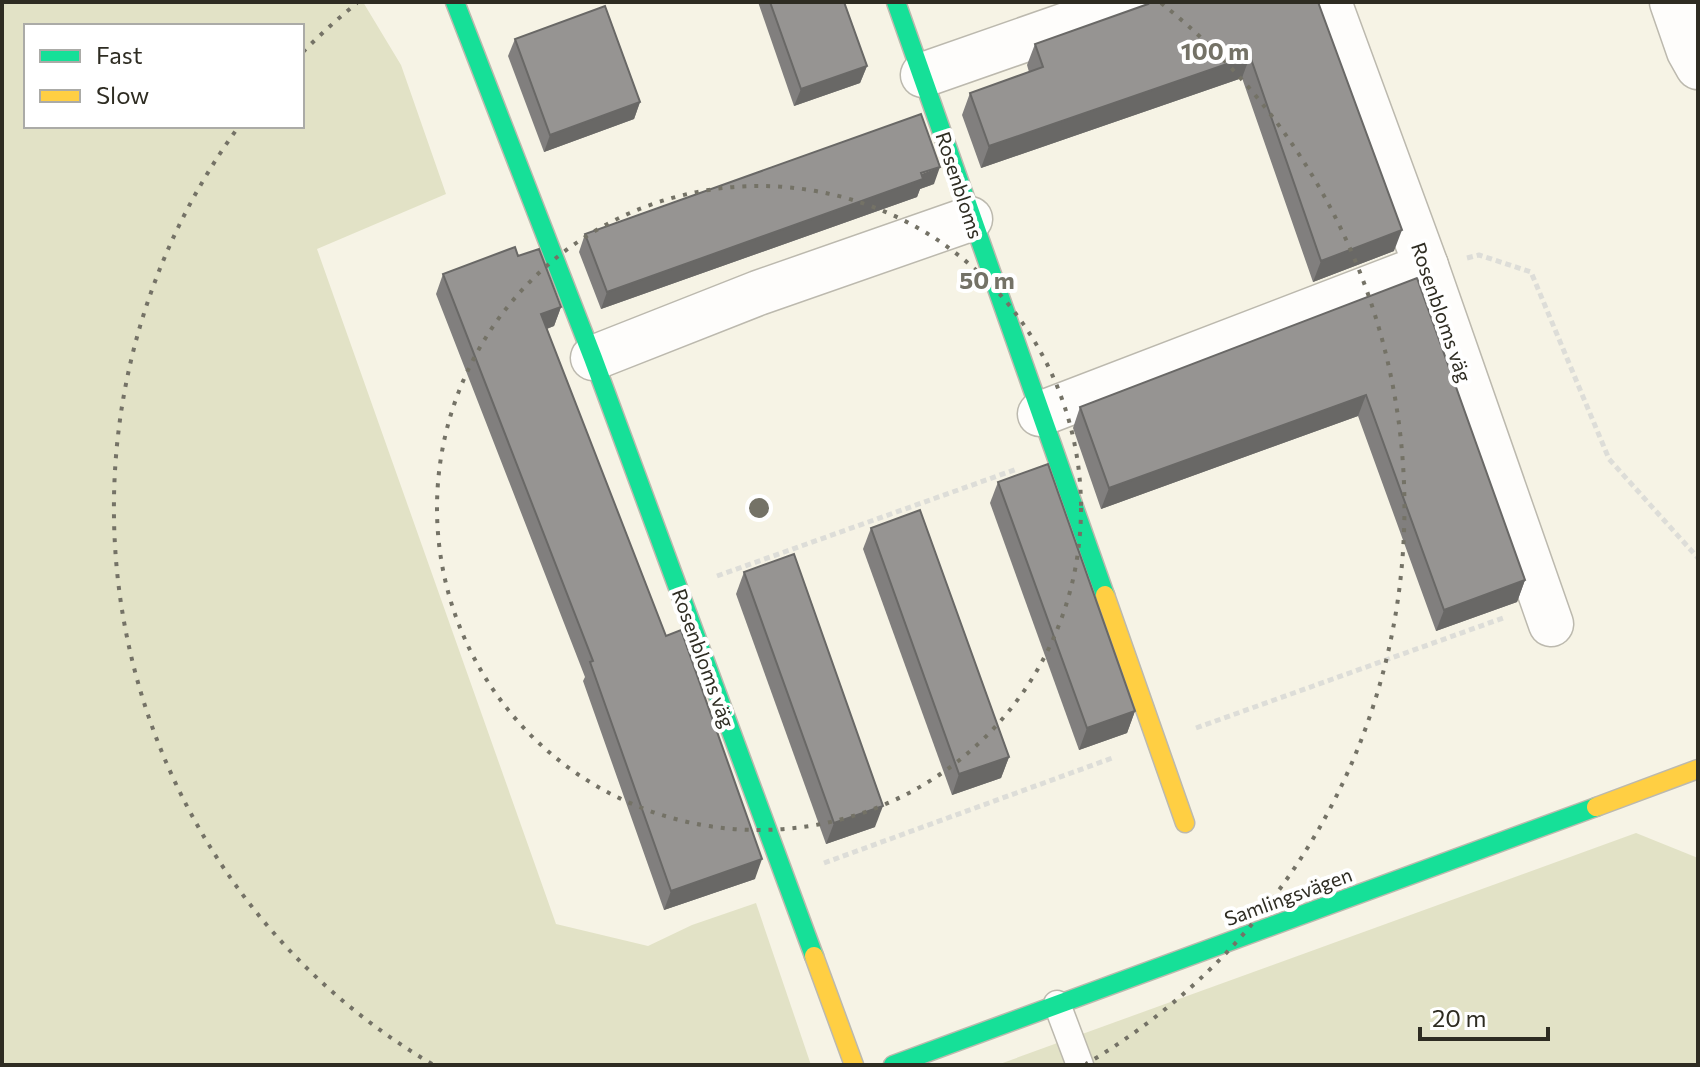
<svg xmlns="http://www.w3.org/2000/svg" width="1700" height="1067" viewBox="0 0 1700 1067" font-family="Commissioner,sans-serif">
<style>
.green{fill:#e2e2c6;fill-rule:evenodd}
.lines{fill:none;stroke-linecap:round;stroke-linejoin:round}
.lane-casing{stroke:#bcb9ae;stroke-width:29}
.street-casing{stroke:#bcb9ae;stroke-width:47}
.fast-casing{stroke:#bcb9ae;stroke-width:21}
.slow-casing{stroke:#bcb9ae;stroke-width:21}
.path{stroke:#ddddd8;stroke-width:5;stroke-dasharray:6 4;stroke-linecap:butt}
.lane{stroke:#fefdfb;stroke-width:26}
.street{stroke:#fefdfb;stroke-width:44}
.fast{stroke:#16e098;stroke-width:18}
.slow{stroke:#ffcf43;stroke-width:18}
.wall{fill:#817f7e}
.shaded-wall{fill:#696866}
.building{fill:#969492;stroke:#696866;stroke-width:2}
.ring{fill:none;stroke:#747266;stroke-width:4;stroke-dasharray:4 8}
.labels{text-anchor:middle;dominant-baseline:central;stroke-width:8;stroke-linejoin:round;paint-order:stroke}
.street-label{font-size:20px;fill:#2e2c22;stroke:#fff}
.centre{fill:#747266;stroke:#fff;stroke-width:4}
.ring-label{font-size:24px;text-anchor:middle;font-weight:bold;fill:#747266;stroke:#fff;stroke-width:8;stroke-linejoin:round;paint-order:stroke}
</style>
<rect width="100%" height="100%" fill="#f6f3e5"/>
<!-- green -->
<g class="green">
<path d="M2 2H363L401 65 446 194 317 249 556 924 648 946 692 925 756 903 811 1065H2ZM26 26H302V126H26Z"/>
<path d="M1636 833 1698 858V1065H997Z"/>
</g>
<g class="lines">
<defs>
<path id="lane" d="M1057 1004 1080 1065"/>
<g id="street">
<path d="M1329 2 1426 266 1551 624"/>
<path d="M1672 2 1689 51 1698 67"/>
<path d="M923 75 1132 2"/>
<path d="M593 358 758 293 970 219"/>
<path d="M1040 414 1426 266"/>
</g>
<g id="fast">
<path d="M455 2 593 358 814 956"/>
<path d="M896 2 1105 595"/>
<path d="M893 1065 1596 807"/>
</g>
<g id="slow">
<path d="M1105 595 1185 823"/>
<path d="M1596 807 1698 769"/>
<path d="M814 956 854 1065"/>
</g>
</defs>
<!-- lane casing -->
<use href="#lane" class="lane-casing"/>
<!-- street casing -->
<use href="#street" class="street-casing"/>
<!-- fast casing -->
<use href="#fast" class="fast-casing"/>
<!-- slow casing -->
<use href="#slow" class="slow-casing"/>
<!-- path -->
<g class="path">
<path d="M1467 258 1479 255 1531 272 1609 459 1698 558"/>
<path d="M717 576 1017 469"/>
<path d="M1196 728 1503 618"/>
<path d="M824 863 1115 757"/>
</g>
<!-- lane -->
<use href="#lane" class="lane"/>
<!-- street -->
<use href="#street" class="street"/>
<!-- fast -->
<use href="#fast" class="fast"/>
<!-- slow -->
<use href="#slow" class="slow"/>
</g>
<!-- wall -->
<g class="wall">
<path d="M758 2H844L867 66 860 83 794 106Z"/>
<path d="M1318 2 1394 251 1313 282 1242 78 981 168 962 115 970 93 1029 72 1027 65 1035 44 1148 4Z"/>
<path d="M515 39 640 102 634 119 544 152 508 56Z"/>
<path d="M934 184 920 189 917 197 601 309 579 252 585 234Z"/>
<path d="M518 256 561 307 554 326 547 329 755 879 664 910 583 681 585 677 436 294 443 274Z"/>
<path d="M1417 278 1525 580 1517 602 1436 631 1358 416 1101 509 1073 428 1080 407Z"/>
<path d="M998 482 1135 711 1127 733 1079 750 990 503Z"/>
<path d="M871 528 1009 757 1001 778 952 795 863 549Z"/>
<path d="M744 572 875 827 826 844 736 594Z"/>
</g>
<!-- shaded-wall -->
<g class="shaded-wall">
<path d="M1250 56 1242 78 981 168 989 146Z"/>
<path d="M867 66 860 83 794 106 801 89Z"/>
<path d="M640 102 634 119 544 152 550 135Z"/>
<path d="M940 167 934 184 920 189 917 197 601 309 607 292Z"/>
<path d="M1402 230 1394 251 1313 282 1321 261Z"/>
<path d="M561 307 554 326 534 333 541 314Z"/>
<path d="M1366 395 1358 416 1101 509 1109 488Z"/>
<path d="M1525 580 1517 602 1436 631 1444 610Z"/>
<path d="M1135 711 1127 733 1079 750 1087 728Z"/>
<path d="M1009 757 1001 778 952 795 959 774Z"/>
<path d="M883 806 875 827 826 844 834 823Z"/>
<path d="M762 859 755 879 664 910 671 891Z"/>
</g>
<!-- building -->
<g class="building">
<path d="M770 2H844L867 66 801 89Z"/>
<path d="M1151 2H1318L1402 230 1321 261 1250 56 989 146 970 93 1043 67 1035 44 1148 4Z"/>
<path d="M605 6 640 102 550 135 515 39Z"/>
<path d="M921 114 940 167 921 173 923 179 607 292 585 234Z"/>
<path d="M515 247 518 256 539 249 561 307 541 314 666 636 681 630 762 859 671 891 590 662 593 661 443 274Z"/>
<path d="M1417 278 1525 580 1444 610 1366 395 1109 488 1080 407Z"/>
<path d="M1048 464 1135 711 1087 728 998 482Z"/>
<path d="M920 510 1009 757 959 774 871 528Z"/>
<path d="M794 554 883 806 834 823 744 572Z"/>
</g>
<!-- distance rings -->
<g class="ring">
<circle cx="759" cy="508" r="322"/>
<path d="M432 1064A645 645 0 0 1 237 129M303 52A645 645 0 0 1 357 3M1161 3A645 645 0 0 1 1086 1064"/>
</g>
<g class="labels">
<!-- street labels -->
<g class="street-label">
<text transform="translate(960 185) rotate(72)">Rosenbloms</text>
<text transform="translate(1442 312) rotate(71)">Rosenbloms väg</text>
<text transform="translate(704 658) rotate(70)">Rosenbloms väg</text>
<text transform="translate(1288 896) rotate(-20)">Samlingsvägen</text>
</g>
</g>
<circle cx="759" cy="508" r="12" class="centre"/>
<g class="ring-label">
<text x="1215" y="60">100 m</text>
<text x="987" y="289">50 m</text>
</g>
<!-- border -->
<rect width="1700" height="1067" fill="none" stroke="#2e2c22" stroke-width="8"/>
<!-- legend -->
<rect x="24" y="24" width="280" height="104" fill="#ffffff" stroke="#ababa7" stroke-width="2"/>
<rect x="40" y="50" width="40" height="12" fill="#16e098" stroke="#ababa7" stroke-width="2"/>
<text x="96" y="64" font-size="24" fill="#2e2c22">Fast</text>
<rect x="40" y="90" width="40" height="12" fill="#ffcf43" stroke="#ababa7" stroke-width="2"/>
<text x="96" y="104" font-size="24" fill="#2e2c22">Slow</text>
<!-- scale -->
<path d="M1420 1027v12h128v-12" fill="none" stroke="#2e2c22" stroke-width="4"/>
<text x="1432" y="1027" font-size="24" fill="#2e2c22" stroke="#ffffff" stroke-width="6" paint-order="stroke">20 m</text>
</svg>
